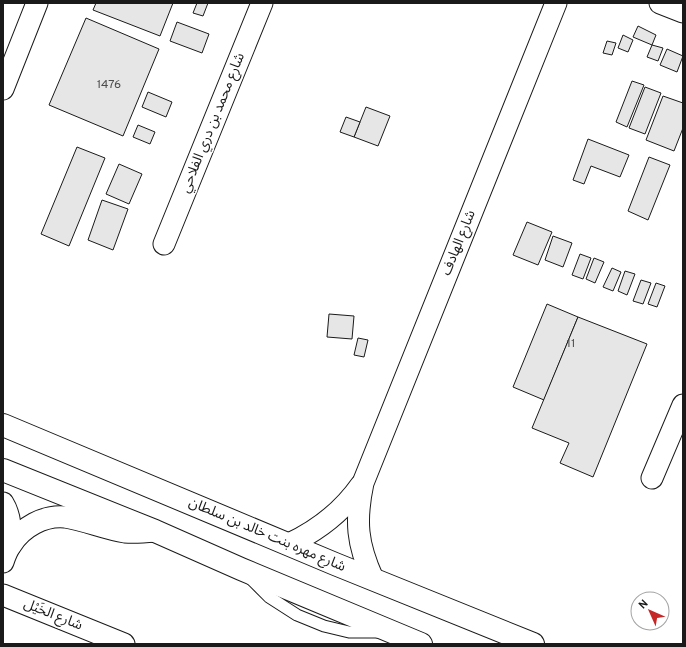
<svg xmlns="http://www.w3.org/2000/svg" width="686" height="647" viewBox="0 0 686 647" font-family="Overpass,'Noto Sans Arabic',sans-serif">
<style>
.building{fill:#e6e6e6;stroke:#1a1a1a}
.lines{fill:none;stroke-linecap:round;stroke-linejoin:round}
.lane-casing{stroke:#1a1a1a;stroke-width:13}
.street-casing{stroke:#1a1a1a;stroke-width:23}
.secondary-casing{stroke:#1a1a1a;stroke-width:24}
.lane{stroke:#fff;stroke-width:11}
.street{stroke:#fff;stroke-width:21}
.secondary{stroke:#fff;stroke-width:22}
.labels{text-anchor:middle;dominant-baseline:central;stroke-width:3;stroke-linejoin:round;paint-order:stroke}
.number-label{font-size:12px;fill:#4d4d4d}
.street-label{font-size:14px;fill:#1a1a1a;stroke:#fff}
</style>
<rect width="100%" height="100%" fill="#fff"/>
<!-- building -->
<g class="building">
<path d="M96 3H173L160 36 93 10Z"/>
<path d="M197 3H208L203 16 193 13Z"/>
<path d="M86 18 159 49 123 136 49 105Z"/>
<path d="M177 22 209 34 202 53 170 41Z"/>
<path d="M638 26 656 35 652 45 633 37Z"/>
<path d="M623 35 633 40 628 52 618 48Z"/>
<path d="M607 41 616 43 612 55 603 53Z"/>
<path d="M652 45 663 48 658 61 647 57Z"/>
<path d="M667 49 683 56 677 72 660 65Z"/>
<path d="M632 81 644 85 627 127 616 122Z"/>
<path d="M645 87 661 93 645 134 629 128Z"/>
<path d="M148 92 172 102 166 117 142 107Z"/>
<path d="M663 96 683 103V128L674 151 646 140Z"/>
<path d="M366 107 390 116 378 146 354 137Z"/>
<path d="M346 117 360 122 354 137 340 132Z"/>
<path d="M138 125 155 132 150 144 133 137Z"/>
<path d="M588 139 629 155 620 177 591 166 584 184 573 180Z"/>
<path d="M77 147 105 158 69 246 41 234Z"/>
<path d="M649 157 670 165 648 220 628 211Z"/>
<path d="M119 164 142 174 129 204 106 194Z"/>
<path d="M102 200 128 209 113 250 88 240Z"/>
<path d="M527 222 552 232 538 265 513 255Z"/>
<path d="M553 236 572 243 563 267 545 260Z"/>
<path d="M580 254 591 258 583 279 572 275Z"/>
<path d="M594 258 604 262 595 283 586 279Z"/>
<path d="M612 268 621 272 613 291 603 287Z"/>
<path d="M625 271 635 274 627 295 618 291Z"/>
<path d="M641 280 651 283 643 304 633 301Z"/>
<path d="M656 283 665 286 657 307 648 304Z"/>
<path d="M547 304 578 317 544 400 513 387Z"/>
<path d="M329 314 354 316 352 339 327 337Z"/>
<path d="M578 317 647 344 593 477 560 463 569 443 532 428Z"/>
<path d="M358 338 368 340 364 357 354 355Z"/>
</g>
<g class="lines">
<defs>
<path id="lane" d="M251 579 269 597 297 615 324 626 349 632H378"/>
<g id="street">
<path d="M660 3 683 12"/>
<path d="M3 89 37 3"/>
<path d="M164 244 262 3"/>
<path d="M652 478 683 405"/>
<path d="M3 503C11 516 11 531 10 546"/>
<path d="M289 544C319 530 342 512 361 485"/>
<path d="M3 562C5 556 7 550 11 545 22 527 44 515 65 517 85 520 105 529 125 532 135 533 145 532 155 531"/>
<path d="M373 579C357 544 355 521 363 483L556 3"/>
<path d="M3 595 124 644"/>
</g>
<g id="secondary">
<path d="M3 425 335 564 533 644"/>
<path d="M3 470 155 531 241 569 421 644"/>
</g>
</defs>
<!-- lane casing -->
<use href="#lane" class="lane-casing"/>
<!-- street casing -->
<use href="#street" class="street-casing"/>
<!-- secondary casing -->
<use href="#secondary" class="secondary-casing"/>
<!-- lane -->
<use href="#lane" class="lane"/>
<!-- street -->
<use href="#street" class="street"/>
<!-- secondary -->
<use href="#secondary" class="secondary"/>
</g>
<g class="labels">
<!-- number labels -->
<g class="number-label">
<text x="109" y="85">1476</text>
<text x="571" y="344">11</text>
</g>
<!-- street labels -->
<g class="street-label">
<text transform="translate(213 123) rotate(-68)">شارع محمد بن دري الفلاحي</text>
<text transform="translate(459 243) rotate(-68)">شارع الهادف</text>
<text transform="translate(267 535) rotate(23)">شارع مهره بنت خالد بن سلطان</text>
<text transform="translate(53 615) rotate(22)">شارع الخَيْل</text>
</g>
</g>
<!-- border -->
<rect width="686" height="647" fill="none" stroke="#1a1a1a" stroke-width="8"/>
<!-- north arrow -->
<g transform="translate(650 611) rotate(315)"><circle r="19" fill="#ffffff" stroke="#a3a3a3"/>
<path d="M0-3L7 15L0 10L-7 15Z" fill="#c62828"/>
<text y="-6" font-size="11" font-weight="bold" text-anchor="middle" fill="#1a1a1a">N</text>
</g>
</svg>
